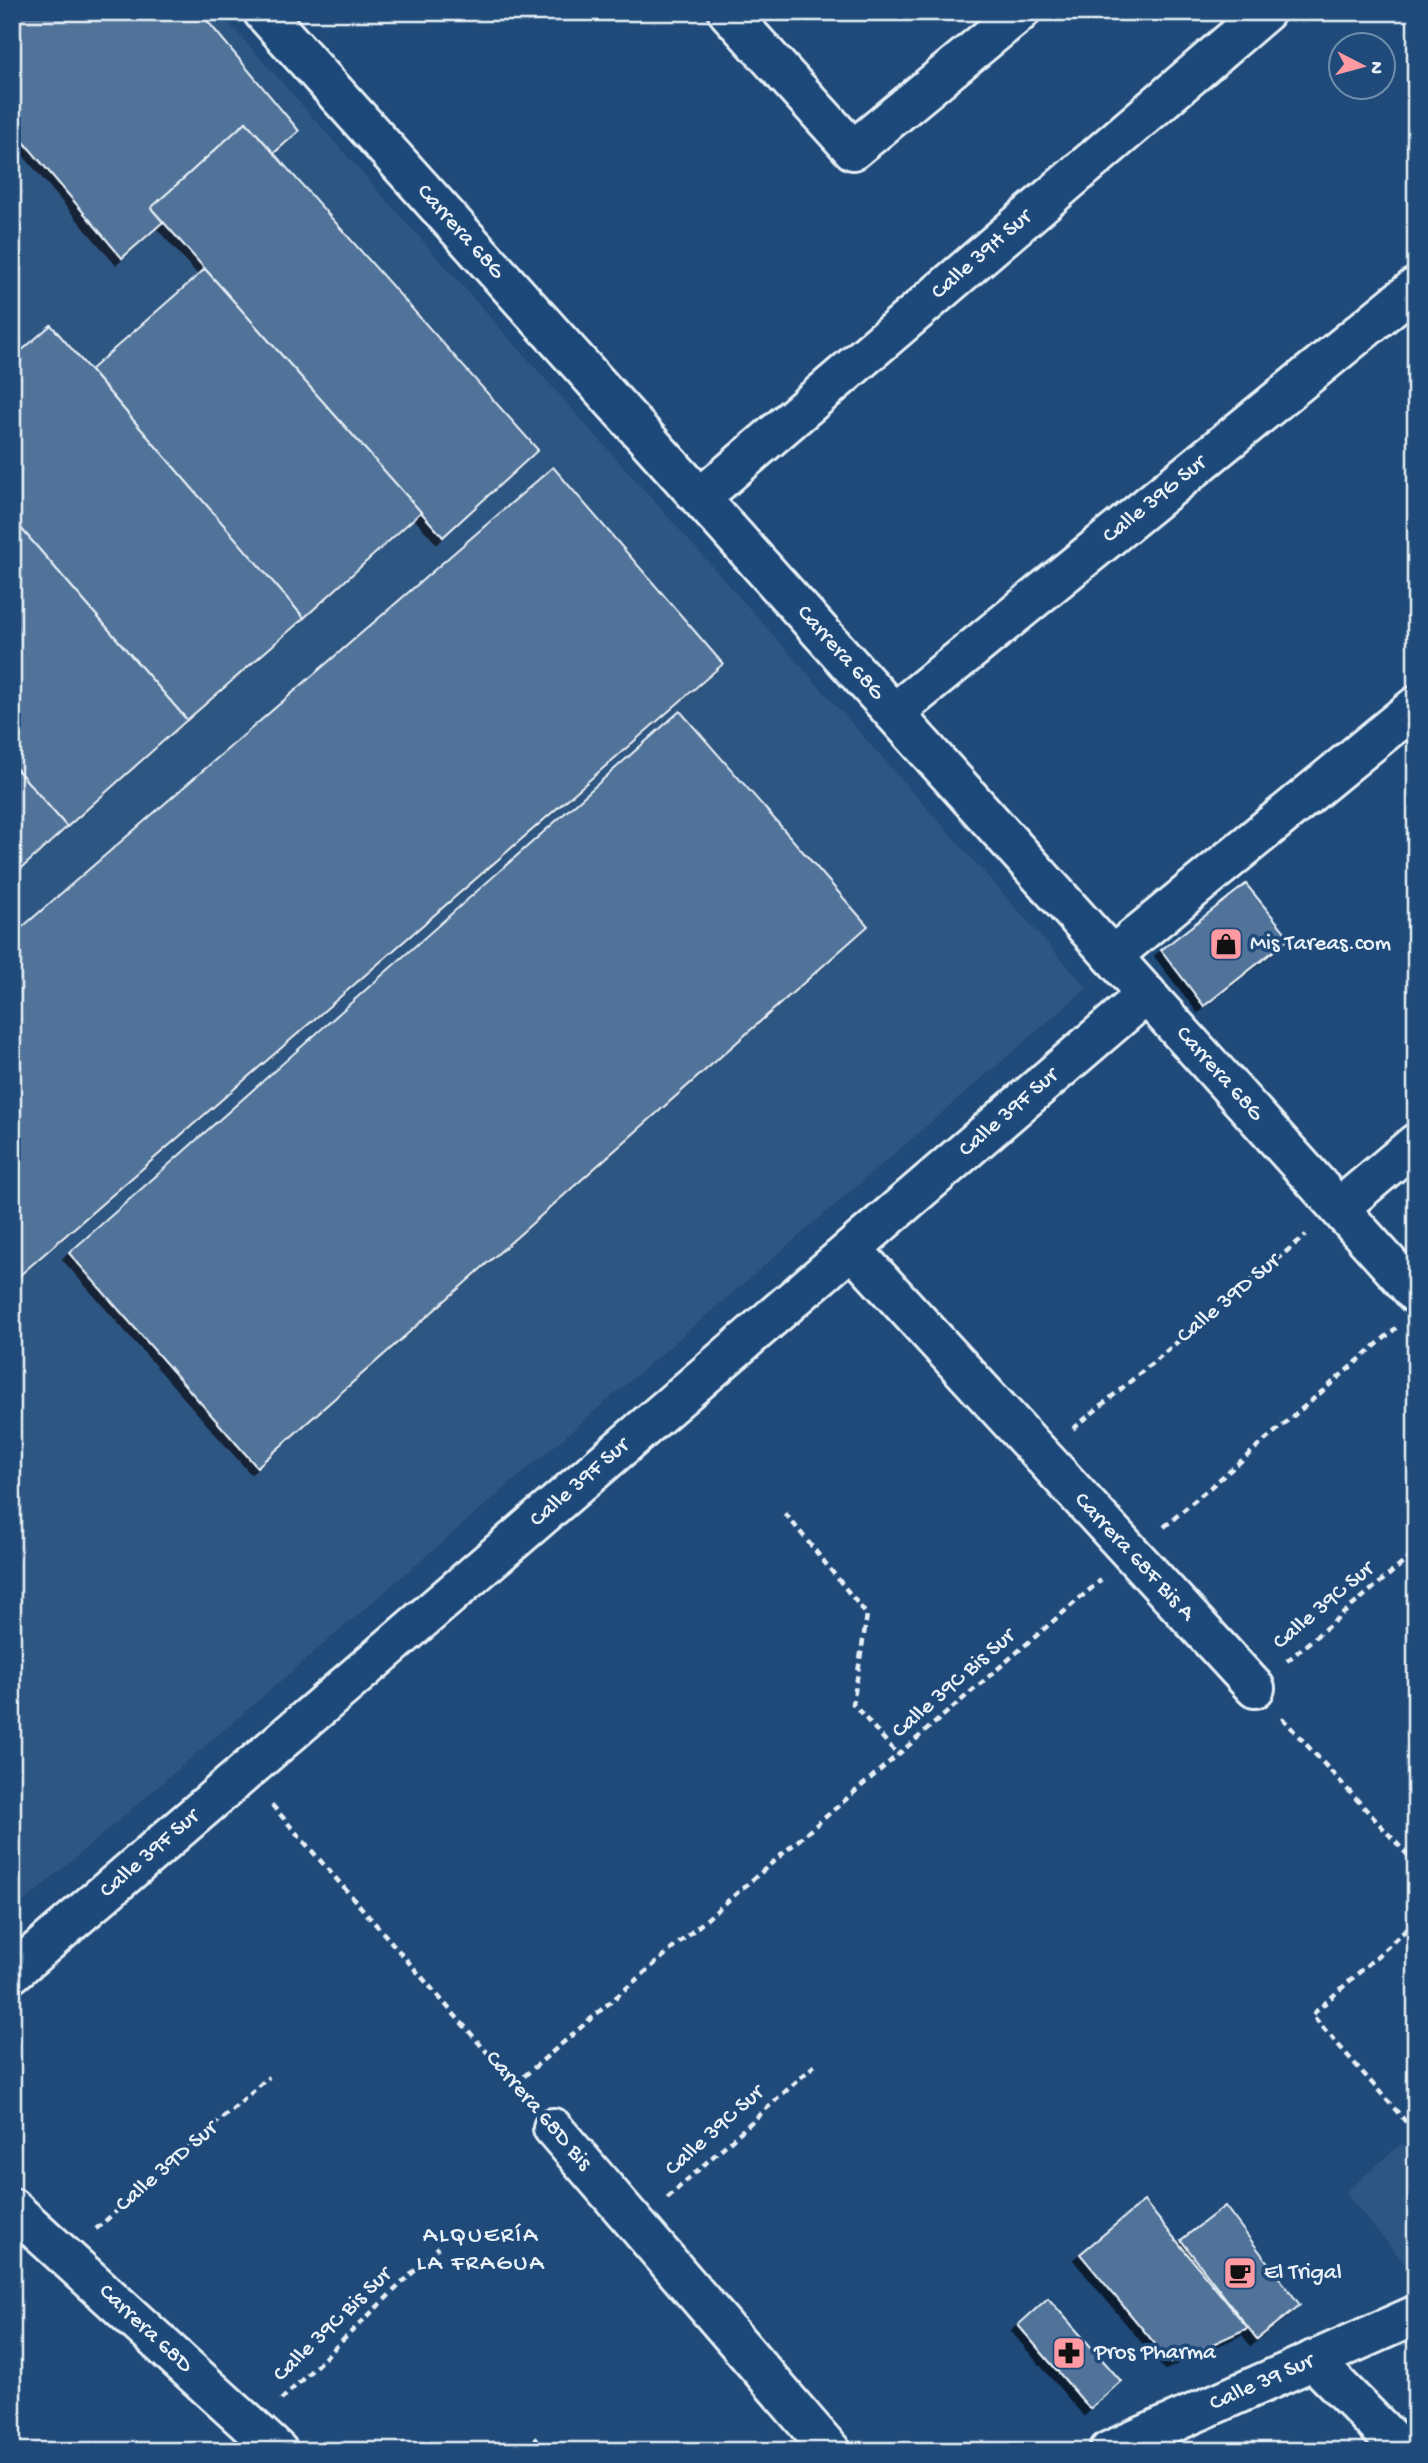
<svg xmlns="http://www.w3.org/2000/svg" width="1428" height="2463" viewBox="0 0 1428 2463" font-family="'Gochi Hand',sans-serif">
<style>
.built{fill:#2e5683}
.building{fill:#517399;stroke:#e8f1f8;stroke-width:2;filter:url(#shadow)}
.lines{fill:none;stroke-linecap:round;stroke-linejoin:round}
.minor-casing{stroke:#e8f1f8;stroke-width:44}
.path{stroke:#e8f1f8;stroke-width:4.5;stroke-dasharray:7 5;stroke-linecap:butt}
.minor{stroke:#1f4a7a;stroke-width:38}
.labels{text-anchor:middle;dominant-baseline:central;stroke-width:7;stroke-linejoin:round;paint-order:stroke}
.street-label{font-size:23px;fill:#e8f1f8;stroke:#1f4a7a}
.poi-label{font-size:23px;fill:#e8f1f8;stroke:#1f4a7a;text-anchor:start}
.neighbourhood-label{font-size:24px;letter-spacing:2px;fill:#e8f1f8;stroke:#1f4a7a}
</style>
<defs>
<filter id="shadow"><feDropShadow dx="-6" dy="6" stdDeviation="0" flood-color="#0009"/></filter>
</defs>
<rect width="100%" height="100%" fill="#1f4a7a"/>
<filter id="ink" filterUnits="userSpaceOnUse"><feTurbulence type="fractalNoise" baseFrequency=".0143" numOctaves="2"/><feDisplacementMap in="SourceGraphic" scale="14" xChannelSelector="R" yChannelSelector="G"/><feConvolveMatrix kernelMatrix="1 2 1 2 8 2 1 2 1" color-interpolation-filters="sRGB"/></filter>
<g filter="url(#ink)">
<!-- built -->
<g class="built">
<path d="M12 12H219L1087 988 12 1912Z"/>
<path d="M1402 2143 1416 2158V2260L1408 2267 1345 2193Z"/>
</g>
<!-- building -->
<g class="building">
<path d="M12 12H200L299 131 274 153 246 122 151 208 163 222 122 258 12 128Z"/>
<path d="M246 122 538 450 443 537 151 208Z"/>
<path d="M205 269 421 512 304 618 90 370Z"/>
<path d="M51 325 304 618 187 720 12 518V359Z"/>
<path d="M553 467 723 664 12 1282V936Z"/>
<path d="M12 518 187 720 67 827 12 764Z"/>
<path d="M680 711 868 926 257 1467 69 1253Z"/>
<path d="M12 764 67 827 12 877Z"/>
<path d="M1246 884 1290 938 1204 1006 1161 950Z"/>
<path d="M1144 2201 1248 2328 1171 2363 1080 2254Z"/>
<path d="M1225 2206 1300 2305 1257 2339 1181 2240Z"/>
<path d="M1048 2298 1121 2381 1090 2409 1018 2325Z"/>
</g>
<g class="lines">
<defs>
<g id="minor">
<path d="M263 12 1416 1294"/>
<path d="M728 12 853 150 1020 12"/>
<path d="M700 498 1265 12"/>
<path d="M894 713 1416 287"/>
<path d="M1112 956 1416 706"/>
<path d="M1339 1208 1416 1143"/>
<path d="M852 1249 1255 1688"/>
<path d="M12 1973 1147 994"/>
<path d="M553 2128 831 2451"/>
<path d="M12 2208 278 2451"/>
<path d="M1313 2360 1403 2451"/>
<path d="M1109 2451 1416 2315"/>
</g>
</defs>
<!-- minor casing -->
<use href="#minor" class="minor-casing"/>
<!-- path -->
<g class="path">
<path d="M1073 1429 1306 1235"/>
<path d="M785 1513 867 1615 853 1704 898 1755"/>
<path d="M1164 1527 1396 1328"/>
<path d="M1287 1661 1416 1552"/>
<path d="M1282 1718 1416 1864"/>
<path d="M272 1805 526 2097"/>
<path d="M1416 1921 1312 2015 1416 2133"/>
<path d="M515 2084 1101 1580"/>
<path d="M667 2198 817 2063"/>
<path d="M96 2229 269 2077"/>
<path d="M281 2400 439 2247"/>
<path d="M524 2451 541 2435"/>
</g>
<!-- minor -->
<use href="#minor" class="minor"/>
</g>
</g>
<!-- icons -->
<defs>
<symbol id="shop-square" viewBox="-11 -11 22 22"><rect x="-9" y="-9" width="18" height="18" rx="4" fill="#ff9aa2" stroke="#1f4a7a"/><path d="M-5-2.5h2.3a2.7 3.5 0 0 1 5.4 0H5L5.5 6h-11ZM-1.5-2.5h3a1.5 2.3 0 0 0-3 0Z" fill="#111"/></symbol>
<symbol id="cafe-square" viewBox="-11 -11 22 22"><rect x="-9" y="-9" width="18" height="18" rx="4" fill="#ff9aa2" stroke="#1f4a7a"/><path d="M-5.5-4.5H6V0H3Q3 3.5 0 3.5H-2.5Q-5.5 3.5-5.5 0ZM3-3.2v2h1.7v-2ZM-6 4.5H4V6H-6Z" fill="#111"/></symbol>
<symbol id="pharmacy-square" viewBox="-11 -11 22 22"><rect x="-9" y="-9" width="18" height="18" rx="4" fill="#ff9aa2" stroke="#1f4a7a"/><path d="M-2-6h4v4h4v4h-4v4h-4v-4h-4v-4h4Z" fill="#111"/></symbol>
</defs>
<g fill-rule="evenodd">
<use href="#shop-square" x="1207" y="925" width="38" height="38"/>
<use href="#cafe-square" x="1221" y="2254" width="38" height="38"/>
<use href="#pharmacy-square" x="1050" y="2334" width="38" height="38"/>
</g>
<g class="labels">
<!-- street labels -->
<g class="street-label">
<text transform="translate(460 232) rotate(48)">Carrera 68G</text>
<text transform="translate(982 255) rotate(-41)">Calle 39H Sur</text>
<text transform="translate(1155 500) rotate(-39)">Calle 39G Sur</text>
<text transform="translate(840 653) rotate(48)">Carrera 68G</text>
<text transform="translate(1219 1074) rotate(48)">Carrera 68G</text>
<text transform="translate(1009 1113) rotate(-41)">Calle 39F Sur</text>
<text transform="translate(1229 1299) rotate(-40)">Calle 39D Sur</text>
<text transform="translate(580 1483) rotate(-41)">Calle 39F Sur</text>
<text transform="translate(1134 1557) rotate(47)">Carrera 68F Bis A</text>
<text transform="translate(1324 1606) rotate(-40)">Calle 39C Sur</text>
<text transform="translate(954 1684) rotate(-41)">Calle 39C Bis Sur</text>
<text transform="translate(150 1854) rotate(-41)">Calle 39F Sur</text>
<text transform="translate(538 2111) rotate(49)">Carrera 68D Bis</text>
<text transform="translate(715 2131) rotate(-42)">Calle 39C Sur</text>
<text transform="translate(167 2167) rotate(-41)">Calle 39D Sur</text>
<text transform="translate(333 2325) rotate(-44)">Calle 39C Bis Sur</text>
<text transform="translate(145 2329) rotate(43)">Carrera 68D</text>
<text transform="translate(1262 2383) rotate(-24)">Calle 39 Sur</text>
</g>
<!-- poi labels -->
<g class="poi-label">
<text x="1250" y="944">Mis Tareas.com</text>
<text x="1264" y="2273">El Trigal</text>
<text x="1094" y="2353">Pros Pharma</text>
</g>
<!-- neighbourhood labels -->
<g class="neighbourhood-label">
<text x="481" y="2236">ALQUERÍA<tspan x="481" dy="28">LA FRAGUA</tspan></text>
</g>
</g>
<!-- margin -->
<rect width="1428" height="2463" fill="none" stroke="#1f4a7a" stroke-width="42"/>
<rect x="21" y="21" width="1386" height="2421" fill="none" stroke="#e8f1f8" stroke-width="2.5" filter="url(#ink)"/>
<!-- north arrow -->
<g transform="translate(1362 66) rotate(96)"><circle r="33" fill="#1f4a7a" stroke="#6f8dac" stroke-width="2"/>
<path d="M0-5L12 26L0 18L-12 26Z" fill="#ff9aa2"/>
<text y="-10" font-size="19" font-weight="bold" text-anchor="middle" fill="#e8f1f8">N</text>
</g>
</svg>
